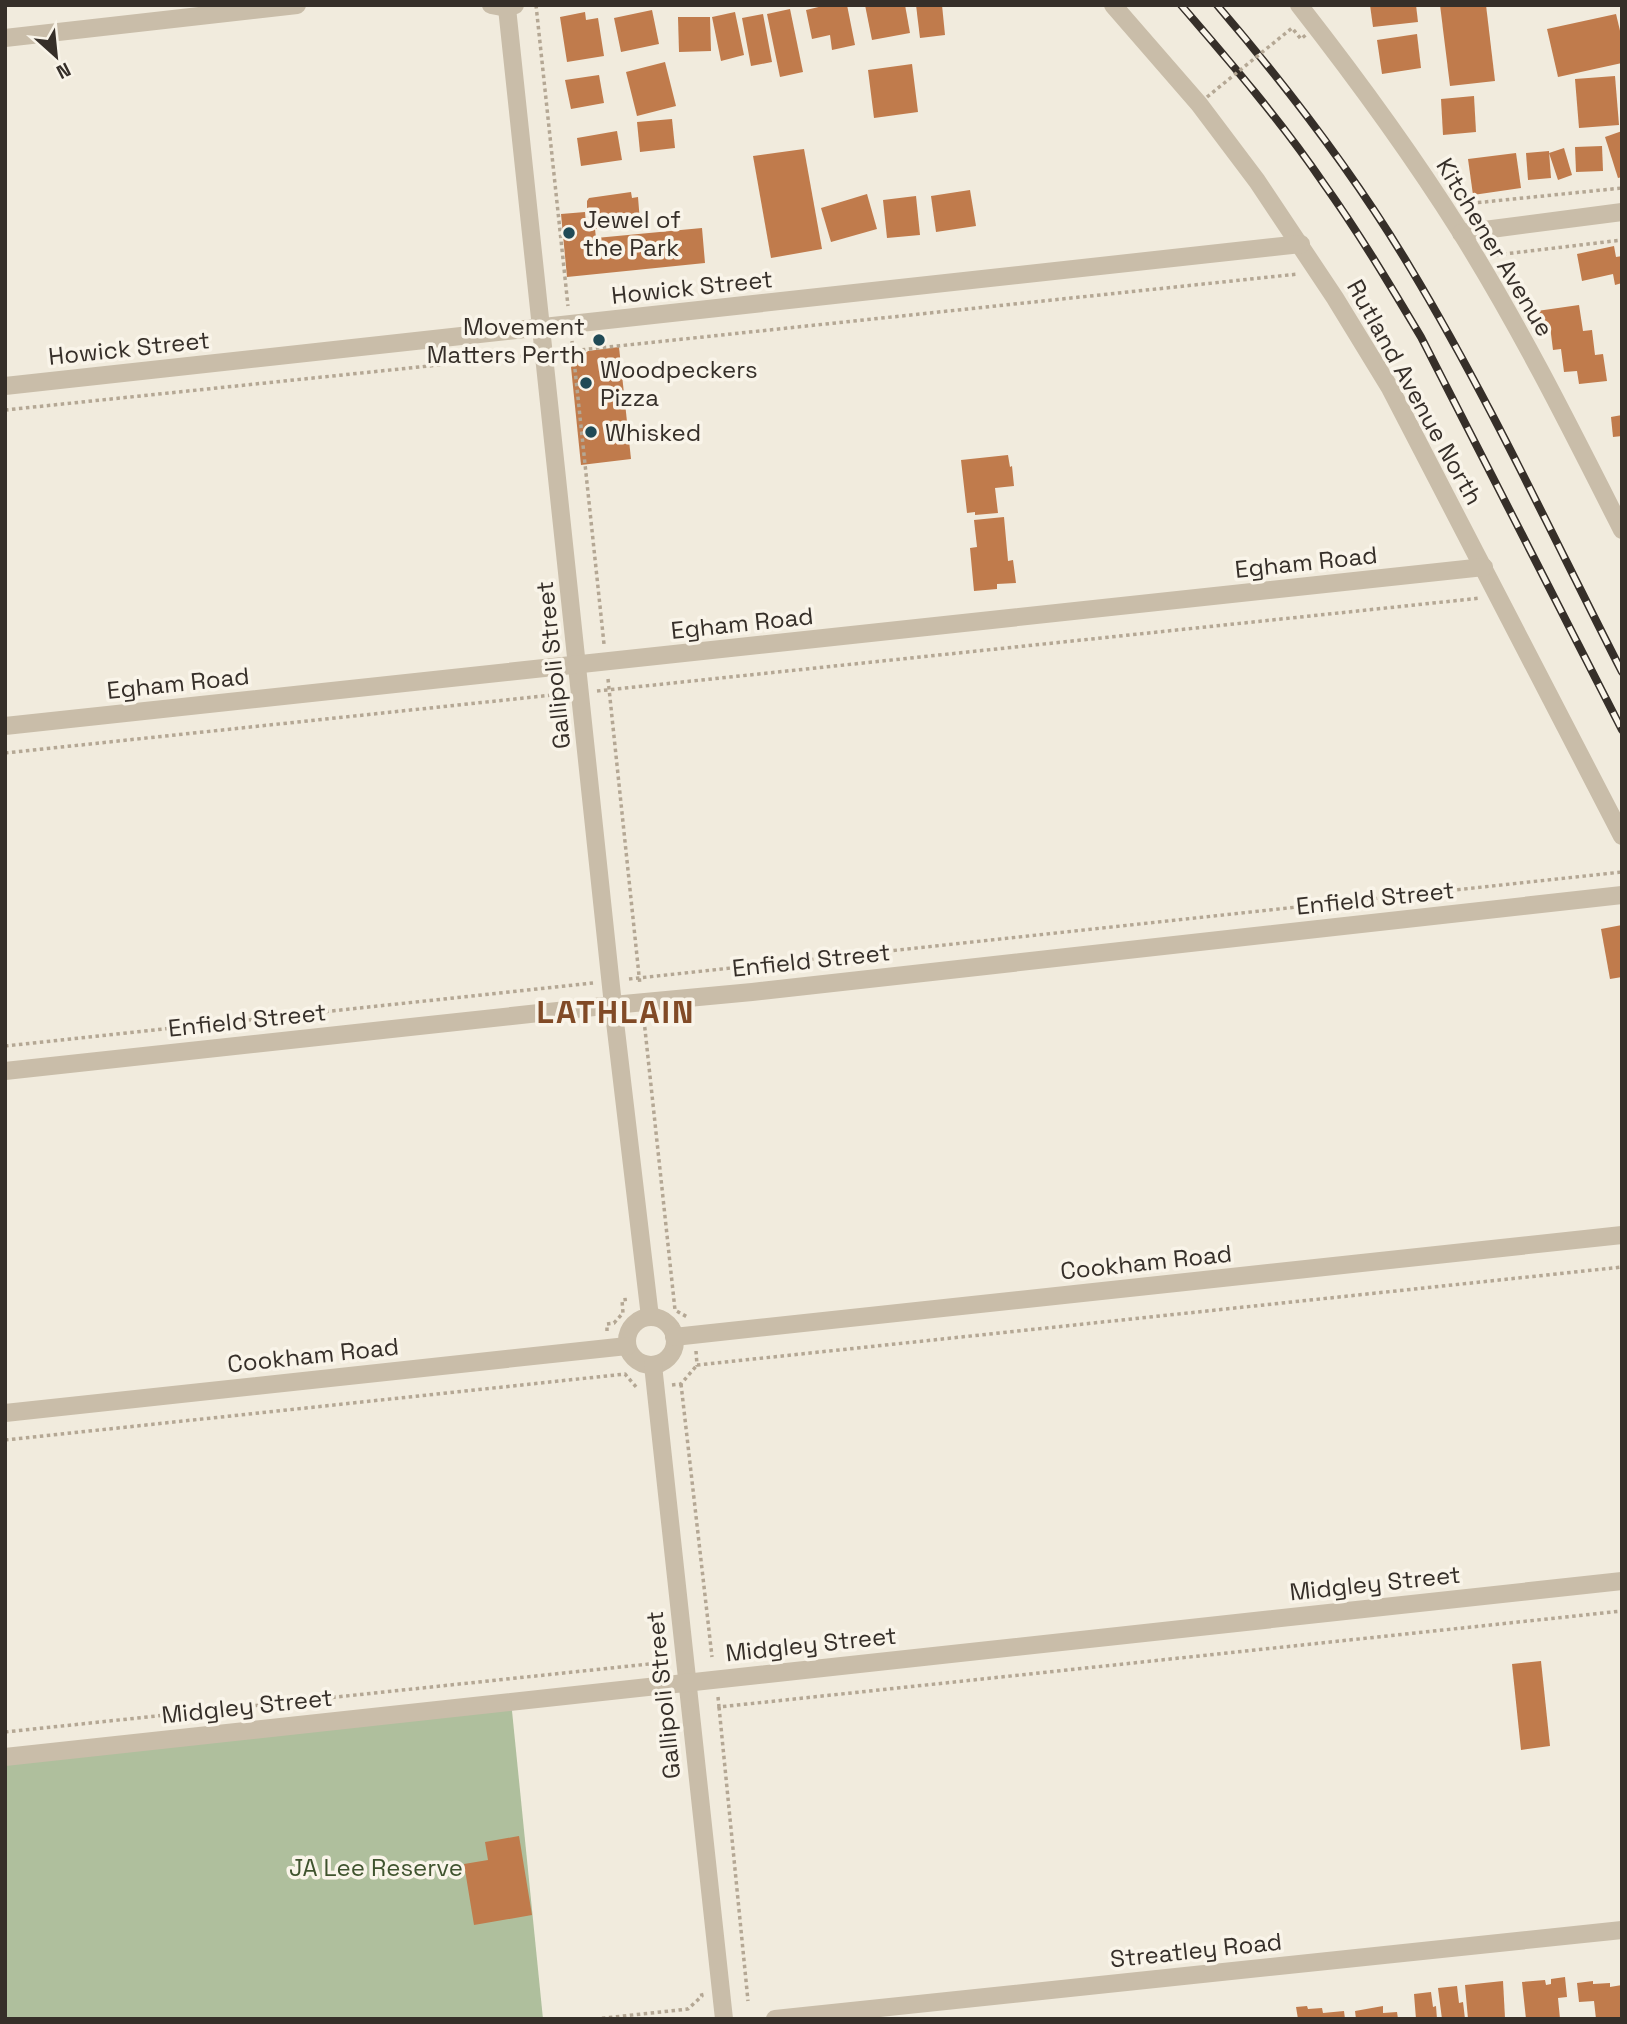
<svg xmlns="http://www.w3.org/2000/svg" width="1627" height="2024" viewBox="0 0 1627 2024" font-family="'Space Grotesk',sans-serif">
<style>
.green{fill:#afbf9d}
.building{fill:#c07b4c}
.lines{fill:none;stroke-linecap:round;stroke-linejoin:round}
.path{stroke:#b4a794;stroke-width:3.5;stroke-dasharray:3.5 3.5;stroke-linecap:butt}
.minor{stroke:#c9bda9;stroke-width:18}
.rail-casing{stroke:#362f29;stroke-width:8}
.rail{stroke:#f9f4e9;stroke-width:5;stroke-dasharray:16;stroke-linecap:butt}
.path-bridge{stroke:#b4a794;stroke-width:3.5;stroke-dasharray:3.5 3.5;stroke-linecap:butt}
.poi-dot{fill:#204a56;stroke:#f9f4e9;stroke-width:2.5}
.labels{text-anchor:middle;dominant-baseline:central;stroke-width:7;stroke-linejoin:round;paint-order:stroke}
.poi-label{font-size:24px;fill:#362f29;stroke:#f9f4e9;text-anchor:start}
.street-label{font-size:24px;fill:#362f29;stroke:#f9f4e9}
.park-label{font-size:24px;fill:#3f532e;stroke:#f9f4e9}
.district-label{font-size:32px;font-weight:bold;letter-spacing:2px;fill:#814a26;stroke:#f9f4e9}
</style>
<rect width="100%" height="100%" fill="#f1ebdd"/>
<!-- green -->
<path class="green" d="M511 1701 543 2019H5V1757Z"/>
<!-- building -->
<g class="building">
<path d="M827 5H847L855 45 832 50 830 35 812 39 806 10Z"/>
<path d="M865 5H905L910 33 872 40Z"/>
<path d="M916 5H942L945 35 920 38Z"/>
<path d="M1370 5H1416L1418 22 1373 27Z"/>
<path d="M1440 5H1486L1495 81 1450 86Z"/>
<path d="M790 9 803 72 780 77 767 14Z"/>
<path d="M652 10 659 44 621 52 614 18Z"/>
<path d="M585 12 586 20 598 18 604 56 567 62 560 17Z"/>
<path d="M735 12 744 55 721 61 712 17Z"/>
<path d="M763 14 772 62 751 66 742 18Z"/>
<path d="M1616 14 1622 39V63L1558 77 1547 29Z"/>
<path d="M678 17H710L711 51 679 52Z"/>
<path d="M1417 34 1421 68 1382 74 1377 40Z"/>
<path d="M665 62 676 106 637 116 626 72Z"/>
<path d="M912 64 918 112 874 118 868 70Z"/>
<path d="M599 75 604 103 571 109 565 80Z"/>
<path d="M1615 76 1619 125 1579 128 1575 79Z"/>
<path d="M1474 96 1476 132 1443 135 1441 99Z"/>
<path d="M672 119 675 148 640 152 637 122Z"/>
<path d="M617 131 622 160 581 166 577 138Z"/>
<path d="M1622 131V177L1618 178 1605 137Z"/>
<path d="M1602 146 1603 171 1576 172 1575 147Z"/>
<path d="M1564 148 1572 175 1558 180 1549 153Z"/>
<path d="M804 149 822 249 771 258 753 156Z"/>
<path d="M1549 151 1551 178 1528 180 1526 153Z"/>
<path d="M1516 153 1521 188 1473 195 1468 159Z"/>
<path d="M970 190 976 226 936 232 931 196Z"/>
<path d="M631 192 632 198 638 197 640 222 595 229 596 238 702 228 705 263 567 277 561 214 585 212 586 224H594L593 213H590L589 208 587 209V201L589 198Z"/>
<path d="M867 194 877 229 831 242 821 208Z"/>
<path d="M916 196 920 235 887 238 883 200Z"/>
<path d="M1614 246 1616 257 1622 256V283L1615 285 1613 274 1582 281 1577 254Z"/>
<path d="M1579 305 1583 331 1592 330 1595 355 1603 354 1607 381 1579 384 1577 371 1564 372 1561 349 1553 350 1550 326 1539 328 1537 311Z"/>
<path d="M619 347 631 459 581 465 571 367 588 351Z"/>
<path d="M1622 415V436L1613 437 1611 417Z"/>
<path d="M1008 455 1010 467 1012 466 1014 486 995 488 998 513 975 515V512L967 513 961 460Z"/>
<path d="M1004 517 1008 561 1013 560 1016 583 997 584V589L974 591 970 548 977 547 974 520Z"/>
<path d="M1622 925V977L1610 979 1601 929Z"/>
<path d="M1541 1661 1550 1746 1521 1750 1512 1664Z"/>
<path d="M519 1836 532 1915 474 1925 464 1864 488 1860 485 1842Z"/>
<path d="M1565 1977 1567 1997 1558 1998 1560 2019H1526L1522 1982 1545 1980 1546 1985 1551 1984V1979Z"/>
<path d="M1503 1981 1505 2018 1468 2019 1465 1985Z"/>
<path d="M1593 1981V1984L1610 1983V1987L1622 1985V2019H1596L1594 2001 1579 2002 1577 1983Z"/>
<path d="M1457 1986 1459 2003 1463 2002 1465 2019H1442L1438 1988Z"/>
<path d="M1431 1992 1433 2007 1436 2006 1437 2019H1416L1414 1994Z"/>
<path d="M1307 2006 1308 2009 1322 2008 1323 2013 1344 2011 1345 2019H1298L1296 2007Z"/>
<path d="M1383 2006V2013L1397 2012 1398 2019H1356L1355 2011Z"/>
</g>
<g class="lines">
<!-- path -->
<g class="path">
<path d="M536 5 568 306"/>
<path d="M1464 204 1622 188"/>
<path d="M1496 255 1622 240"/>
<path d="M572 341 604 644"/>
<path d="M561 352 1298 274"/>
<path d="M5 410 525 356"/>
<path d="M608 679 640 985"/>
<path d="M597 691 1481 598"/>
<path d="M5 753 562 694"/>
<path d="M629 979 1622 872"/>
<path d="M644 1020 675 1310 689 1318"/>
<path d="M5 1046 593 983"/>
<path d="M607 1331V1324L614 1323 623 1313 622 1300 630 1299"/>
<path d="M696 1351 697 1365 1622 1267"/>
<path d="M681 1384 712 1657"/>
<path d="M672 1385 681 1384 697 1365"/>
<path d="M5 1440 625 1374 637 1388"/>
<path d="M718 1697 719 1707 1622 1611"/>
<path d="M660 1701 661 1707 672 1720"/>
<path d="M719 1707 748 2001"/>
<path d="M5 1732 668 1662"/>
<path d="M595 2019 688 2009 702 1996 701 1992"/>
</g>
<!-- minor -->
<g class="minor">
<path d="M491 5 507 8 515 5"/>
<path d="M1113 5 1199 104 1257 181 1335 298 1390 388 1622 836"/>
<path d="M1299 5C1356 78 1411 153 1460 231 1520 327 1571 429 1622 530"/>
<path d="M507 8 613 1005 650 1317"/>
<path d="M5 38 297 5"/>
<path d="M1461 233 1622 212"/>
<path d="M5 386 1301 244"/>
<path d="M5 726 1484 567"/>
<path d="M5 1071 613 1005 752 992 1622 895"/>
<circle cx="651" cy="1341" r="24"/>
<path d="M674 1337 1622 1235"/>
<path d="M653 1365 724 2019"/>
<path d="M5 1413 627 1346"/>
<path d="M5 1757 1622 1581"/>
<path d="M775 2019 1622 1930"/>
</g>
<defs>
<g id="rail">
<path d="M1181 5C1231 63 1281 121 1324 184 1359 233 1390 285 1421 337L1622 730"/>
<path d="M1217 5C1288 88 1355 175 1411 269 1489 399 1553 537 1622 672"/>
</g>
</defs>
<!-- rail casing -->
<use href="#rail" class="rail-casing"/>
<!-- rail -->
<use href="#rail" class="rail"/>
<!-- path-bridge -->
<path class="path-bridge" d="M1207 97 1292 28 1301 39 1308 33"/>
</g>
<!-- markers -->
<g class="poi-dot">
<circle cx="569" cy="233" r="7"/>
<circle cx="599" cy="340" r="7"/>
<circle cx="586" cy="383" r="7"/>
<circle cx="591" cy="432" r="7"/>
</g>
<g class="labels">
<!-- poi labels -->
<g class="poi-label">
<text x="583" y="219">Jewel of<tspan x="583" dy="28">the Park</tspan></text>
<text x="585" y="326" text-anchor="end">Movement<tspan x="585" dy="28">Matters Perth</tspan></text>
<text x="600" y="369">Woodpeckers<tspan x="600" dy="28">Pizza</tspan></text>
<text x="605" y="432">Whisked</text>
</g>
<!-- street labels -->
<g class="street-label">
<text transform="translate(1495 247) rotate(59)">Kitchener Avenue</text>
<text transform="translate(692 287) rotate(-6)">Howick Street</text>
<text transform="translate(129 348) rotate(-6)">Howick Street</text>
<text transform="translate(1415 392) rotate(61)">Rutland Avenue North</text>
<text transform="translate(1306 562) rotate(-6)">Egham Road</text>
<text transform="translate(742 623) rotate(-6)">Egham Road</text>
<text transform="translate(553 665) rotate(-96)">Gallipoli Street</text>
<text transform="translate(178 683) rotate(-6)">Egham Road</text>
<text transform="translate(1375 898) rotate(-6)">Enfield Street</text>
<text transform="translate(811 960) rotate(-6)">Enfield Street</text>
<text transform="translate(247 1020) rotate(-6)">Enfield Street</text>
<text transform="translate(1146 1262) rotate(-6)">Cookham Road</text>
<text transform="translate(313 1355) rotate(-6)">Cookham Road</text>
<text transform="translate(1375 1583) rotate(-6)">Midgley Street</text>
<text transform="translate(811 1644) rotate(-6)">Midgley Street</text>
<text transform="translate(663 1695) rotate(-96)">Gallipoli Street</text>
<text transform="translate(247 1706) rotate(-6)">Midgley Street</text>
<text transform="translate(1196 1950) rotate(-6)">Streatley Road</text>
</g>
<!-- park labels -->
<g class="park-label">
<text x="376" y="1867">JA Lee Reserve</text>
</g>
<!-- district labels -->
<g class="district-label">
<text x="616" y="1012">LATHLAIN</text>
</g>
</g>
<!-- border -->
<rect width="1627" height="2024" fill="none" stroke="#362f29" stroke-width="14"/>
<!-- north arrow -->
<g transform="translate(56 56) rotate(153)" stroke="#f9f4e9" stroke-width="5" paint-order="stroke">
<path d="M0-5L12 26L0 18L-12 26Z" fill="#362f29"/>
<text y="-10" font-size="19" font-weight="bold" text-anchor="middle" fill="#362f29">N</text>
</g>
</svg>
